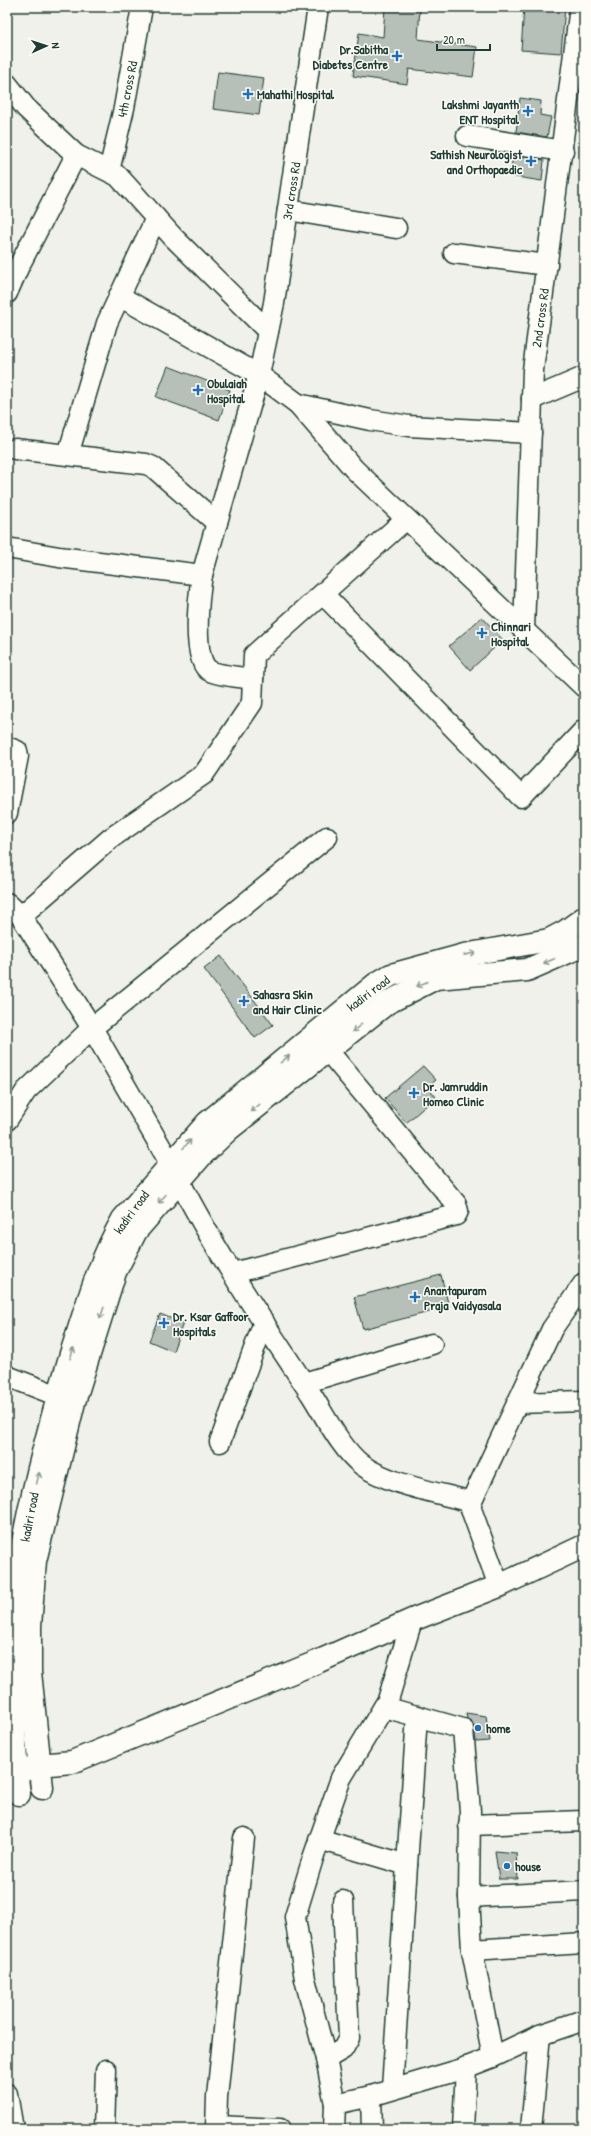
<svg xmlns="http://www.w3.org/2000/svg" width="591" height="2136" viewBox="0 0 591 2136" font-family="'Patrick Hand',sans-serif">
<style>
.building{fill:#b6bfb8;stroke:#1f3d34}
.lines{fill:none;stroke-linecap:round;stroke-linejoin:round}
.minor-casing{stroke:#1f3d34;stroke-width:23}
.secondary-casing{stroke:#1f3d34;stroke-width:25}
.minor{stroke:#fdfcf7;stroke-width:20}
.secondary{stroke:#fdfcf7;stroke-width:22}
.oneway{stroke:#8e9c96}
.poi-dot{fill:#1f6fb2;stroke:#fdfcf7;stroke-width:1.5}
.labels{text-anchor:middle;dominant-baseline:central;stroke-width:3;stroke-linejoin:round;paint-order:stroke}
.poi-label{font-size:13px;font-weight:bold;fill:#1f3d34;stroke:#fdfcf7;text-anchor:start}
.street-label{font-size:13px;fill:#1f3d34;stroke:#fdfcf7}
</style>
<rect width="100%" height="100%" fill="#f0f1eb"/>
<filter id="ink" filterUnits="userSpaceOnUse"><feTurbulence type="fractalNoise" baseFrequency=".025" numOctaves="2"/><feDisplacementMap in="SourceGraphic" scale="8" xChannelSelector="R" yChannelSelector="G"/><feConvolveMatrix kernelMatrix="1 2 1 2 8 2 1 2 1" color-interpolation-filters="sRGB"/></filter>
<g filter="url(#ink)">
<!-- building -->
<g class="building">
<path d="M385 7H420L418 39 477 47 473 77 409 69 407 84 353 76 359 33 383 37Z"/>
<path d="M524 7H565L561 53 521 50Z"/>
<path d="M218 72 264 78 259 115 213 109Z"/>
<path d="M520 98 541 101 540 115 551 117 547 137 516 132Z"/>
<path d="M513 155 544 160 542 181 510 176Z"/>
<path d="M168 366 230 390 219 420 156 397Z"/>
<path d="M482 617 503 640 470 670 449 646Z"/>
<path d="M221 956 273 1025 255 1038 204 969Z"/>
<path d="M423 1066 436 1080 428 1087 436 1097 406 1123 385 1098Z"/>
<path d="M441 1275 449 1307 363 1329 354 1297Z"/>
<path d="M160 1314 183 1323 173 1351 149 1341Z"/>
<path d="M466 1713 486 1716 490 1741 476 1742 474 1728 472 1722 467 1719Z"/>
<path d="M495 1851 516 1853 518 1879H499Z"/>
</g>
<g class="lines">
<defs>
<g id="minor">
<path d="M7 84 26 108 76 155 118 176 173 237 268 331"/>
<path d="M467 136 563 151"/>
<path d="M109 171 124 108 142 7"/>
<path d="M288 210 396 228"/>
<path d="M454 253 547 265"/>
<path d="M7 293 18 268 76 155"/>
<path d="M119 296 259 375 298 404 354 469 584 687"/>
<path d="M532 399 584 377"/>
<path d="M298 404 370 420 409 426 531 433"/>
<path d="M15 449 146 464 153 467 217 523"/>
<path d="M68 455 107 323 156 218"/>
<path d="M7 548 59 557 202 575"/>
<path d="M323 594 521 797 584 730"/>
<path d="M524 630 533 370 580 7"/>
<path d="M253 679C242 677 220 676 210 671 191 662 199 594 202 575L259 375 274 303 318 7"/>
<path d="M7 747 17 751 18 756 7 813"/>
<path d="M327 837 92 1028 21 916 111 838 204 774 252 703 254 655 406 519"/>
<path d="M7 903 21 916"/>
<path d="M7 1120 26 1091 92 1028 170 1163"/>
<path d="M179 1180C217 1254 265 1325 311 1394 325 1416 342 1450 362 1465 387 1484 440 1493 471 1502"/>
<path d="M233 1273 456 1215 458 1211 456 1204 328 1051"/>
<path d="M7 1376 74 1402"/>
<path d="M304 1383 432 1344"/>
<path d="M517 1403 584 1401"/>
<path d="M220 1442 264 1322"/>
<path d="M499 1586 471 1509V1502L552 1329 584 1283"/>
<path d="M469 1825 584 1821"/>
<path d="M319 1839 407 1865"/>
<path d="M469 1897 584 1891"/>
<path d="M472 1950 584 1943"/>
<path d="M493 2057 540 2035 584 2020"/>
<path d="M326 2059 343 2049 349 2038 343 1901"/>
<path d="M392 2089 417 1716"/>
<path d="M7 2094 13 2129"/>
<path d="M371 2096 462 2069 493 2057 472 1950 469 1897 470 1811 463 1729 384 1707"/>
<path d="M216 2126 280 2129"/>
<path d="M104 2129 106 2070"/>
<path d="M216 2129 217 2097 244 1838"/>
<path d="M334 2129 335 2104"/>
<path d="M372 2129 371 2096 335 2104 326 2059 305 1979 295 1917 313 1858 341 1778 388 1700 412 1620"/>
<path d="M463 2129 466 2067"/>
<path d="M531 2129 540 2035"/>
</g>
<g id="secondary">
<path d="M25 1770 39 1765 72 1762 317 1662 412 1620 499 1586 584 1546"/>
<path d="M42 1788 30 1672V1626L35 1561 74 1402 115 1272 136 1231 202 1155 228 1130 387 1003 436 978 527 970 584 945"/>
<path d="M19 1794C15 1767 15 1740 14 1713 12 1677 11 1640 14 1604 22 1523 47 1432 71 1354 86 1308 99 1261 123 1219L207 1123 376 984 391 975 464 955 549 940 566 931 584 918"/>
</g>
</defs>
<!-- minor casing -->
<use href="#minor" class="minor-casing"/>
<!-- secondary casing -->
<use href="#secondary" class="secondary-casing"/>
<!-- minor -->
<use href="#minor" class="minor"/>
<!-- secondary -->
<use href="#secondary" class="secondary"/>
</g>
<!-- one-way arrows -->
<defs><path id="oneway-shaft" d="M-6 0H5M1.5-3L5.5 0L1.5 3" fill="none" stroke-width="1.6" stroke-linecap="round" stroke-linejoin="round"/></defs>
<g class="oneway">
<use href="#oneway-shaft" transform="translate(470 954) rotate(-11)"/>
<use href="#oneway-shaft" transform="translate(549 961) rotate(157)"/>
<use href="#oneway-shaft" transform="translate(422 984) rotate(155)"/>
<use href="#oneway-shaft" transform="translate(357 1028) rotate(141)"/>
<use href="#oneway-shaft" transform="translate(285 1059) rotate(-39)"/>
<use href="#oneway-shaft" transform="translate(255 1108) rotate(142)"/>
<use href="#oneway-shaft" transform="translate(187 1144) rotate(-48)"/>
<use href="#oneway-shaft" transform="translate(162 1199) rotate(132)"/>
<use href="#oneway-shaft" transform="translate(102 1313) rotate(108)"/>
<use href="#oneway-shaft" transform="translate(72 1353) rotate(-73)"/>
<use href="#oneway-shaft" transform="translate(38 1478) rotate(-76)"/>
</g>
</g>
<!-- markers -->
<g class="poi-dot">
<path d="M395 50h4v4h4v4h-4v4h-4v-4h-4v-4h4z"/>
<path d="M246 88h4v4h4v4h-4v4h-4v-4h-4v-4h4z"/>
<path d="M526 105h4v4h4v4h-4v4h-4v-4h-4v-4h4z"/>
<path d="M529 155h4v4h4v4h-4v4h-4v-4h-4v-4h4z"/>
<path d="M196 384h4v4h4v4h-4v4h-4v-4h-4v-4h4z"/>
<path d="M480 627h4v4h4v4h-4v4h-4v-4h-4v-4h4z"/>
<path d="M242 995h4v4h4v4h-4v4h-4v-4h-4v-4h4z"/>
<path d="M412 1087h4v4h4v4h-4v4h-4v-4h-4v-4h4z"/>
<path d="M413 1291h4v4h4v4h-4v4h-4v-4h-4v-4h4z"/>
<path d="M162 1317h4v4h4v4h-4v4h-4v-4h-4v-4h4z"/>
<circle cx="478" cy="1728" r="4"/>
<circle cx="507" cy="1866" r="4"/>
</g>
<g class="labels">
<!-- poi labels -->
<g class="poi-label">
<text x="388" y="49" text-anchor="end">Dr.Sabitha<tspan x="388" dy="15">Diabetes Centre</tspan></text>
<text x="257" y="94">Mahathi Hospital</text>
<text x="519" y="104" text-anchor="end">Lakshmi Jayanth<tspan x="519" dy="15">ENT Hospital</tspan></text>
<text x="522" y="154" text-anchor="end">Sathish Neurologist<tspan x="522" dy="15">and Orthopaedic</tspan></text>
<text x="207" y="383">Obulaiah<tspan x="207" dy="15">Hospital</tspan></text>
<text x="491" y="626">Chinnari<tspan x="491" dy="15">Hospital</tspan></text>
<text x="253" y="994">Sahasra Skin<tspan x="253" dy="15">and Hair Clinic</tspan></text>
<text x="423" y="1086">Dr. Jamruddin<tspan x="423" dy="15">Homeo Clinic</tspan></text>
<text x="424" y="1290">Anantapuram<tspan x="424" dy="15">Praja Vaidyasala</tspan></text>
<text x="173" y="1316">Dr. Ksar Gaffoor<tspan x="173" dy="15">Hospitals</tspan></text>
<text x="486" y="1728">home</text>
<text x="515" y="1866">house</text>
</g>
<!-- street labels -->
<g class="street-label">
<text transform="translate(127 89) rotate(-79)">4th cross Rd</text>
<text transform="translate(291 191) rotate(-81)">3rd cross Rd</text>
<text transform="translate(540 318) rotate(-82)">2nd cross Rd</text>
<text transform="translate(368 993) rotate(-37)">kadiri road</text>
<text transform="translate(131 1212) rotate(-54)">kadiri road</text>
<text transform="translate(29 1517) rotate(-79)">kadiri road</text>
</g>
</g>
<!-- margin -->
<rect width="591" height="2136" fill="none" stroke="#fdfcf7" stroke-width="24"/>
<rect x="12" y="12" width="567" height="2112" fill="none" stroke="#1f3d34" stroke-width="1.5" filter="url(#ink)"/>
<!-- north arrow -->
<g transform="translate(46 46) rotate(87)" stroke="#fdfcf7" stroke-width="3" paint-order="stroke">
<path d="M0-3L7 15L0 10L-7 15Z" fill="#1f3d34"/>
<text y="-6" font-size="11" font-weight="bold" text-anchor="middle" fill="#1f3d34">N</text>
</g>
<!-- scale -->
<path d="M437 44v6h53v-6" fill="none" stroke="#1f3d34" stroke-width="2"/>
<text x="443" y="44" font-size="12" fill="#1f3d34" stroke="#fdfcf7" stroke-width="3" paint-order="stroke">20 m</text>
</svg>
